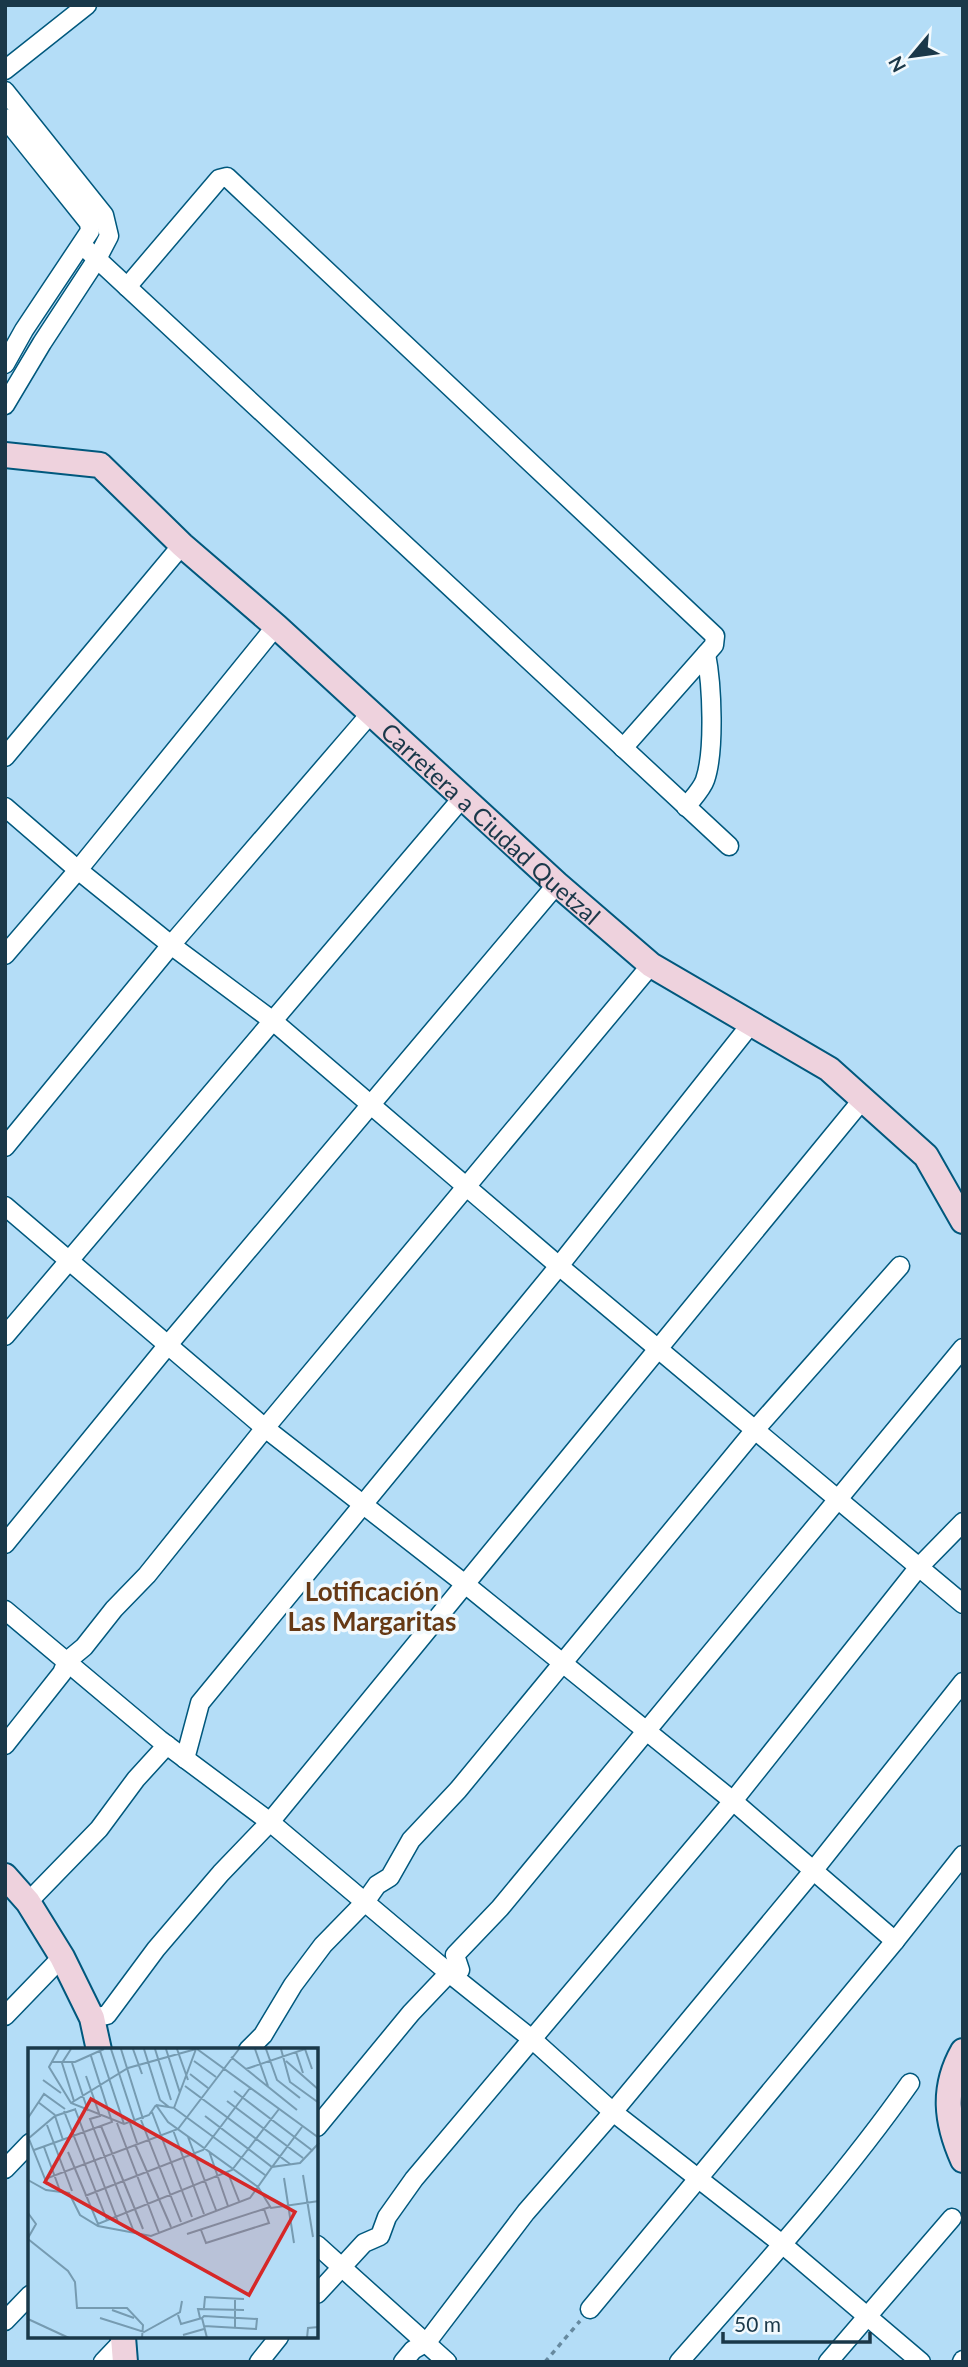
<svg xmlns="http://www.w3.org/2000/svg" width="968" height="2367" viewBox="0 0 968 2367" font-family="Lato,sans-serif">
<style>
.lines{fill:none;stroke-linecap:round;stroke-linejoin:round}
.street-casing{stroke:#00587d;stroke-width:21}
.secondary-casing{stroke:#00587d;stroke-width:28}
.path{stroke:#66899f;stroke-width:3.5;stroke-dasharray:5 5;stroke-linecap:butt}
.street{stroke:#fff;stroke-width:18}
.secondary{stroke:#eed2dd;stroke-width:24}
.labels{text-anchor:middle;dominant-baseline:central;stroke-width:7;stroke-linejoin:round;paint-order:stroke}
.street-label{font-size:24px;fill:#1a3849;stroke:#f2f9fd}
.neighbourhood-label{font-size:26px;font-weight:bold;fill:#663915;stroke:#f2f9fd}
.inset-road{fill:none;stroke:#769bb1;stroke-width:2}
.view{fill:#d62828;fill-opacity:0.15;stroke:#d62828;stroke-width:3.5}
.inset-edge{fill:none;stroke:#1a3849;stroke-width:3.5}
</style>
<rect width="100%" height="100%" fill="#b4ddf7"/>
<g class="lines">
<defs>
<g id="street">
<path d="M5 70 87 5"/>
<path d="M5 91 104 215 109 236 97 259 42 343 5 405"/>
<path d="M5 118 89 223 90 231 24 330 5 364"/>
<path d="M82 245 729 846"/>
<path d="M127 287 219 179 227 177 715 636 714 645 623 748"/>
<path d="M5 757 182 545"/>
<path d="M5 807 78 870 171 945 273 1021 559 1266 963 1604"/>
<path d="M686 807C692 799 702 789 705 780 715 751 712 684 706 654"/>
<path d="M5 955 78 870 276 626"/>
<path d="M5 1147 171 945 371 713"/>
<path d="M5 1206 265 1428 465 1584 733 1801 895 1941"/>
<path d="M5 1336 463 797"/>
<path d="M5 1544 167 1346 557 884"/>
<path d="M5 1610 160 1740 270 1822 449 1973 533 2040 613 2112 782 2244 921 2362"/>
<path d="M5 1745 62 1673 67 1661 84 1647 114 1609 147 1575 265 1428 651 965"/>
<path d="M185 1759 200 1703 559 1266 751 1024"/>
<path d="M28 1902 99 1829 136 1779 167 1745"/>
<path d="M5 2016 62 1957"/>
<path d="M92 2018 107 2015 156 1949 221 1873 270 1822 863 1099"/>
<path d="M248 2050 263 2035 293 1985 323 1945 365 1902 377 1885 390 1877 411 1840 458 1790 754 1431 900 1266"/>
<path d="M317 2127 411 2013 449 1973 460 1970 455 1955 500 1908 963 1348"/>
<path d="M5 2169 30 2143"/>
<path d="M317 2245 447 2362"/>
<path d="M317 2294 364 2243 380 2236 387 2217 414 2179 733 1801 918 1568 963 1522"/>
<path d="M590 2309 895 1941 963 1855"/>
<path d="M5 2321 30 2295"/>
<path d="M103 2362 123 2341"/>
<path d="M259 2362 279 2337"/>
<path d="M403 2362 413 2350 427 2342 526 2212 613 2112 813 1871 963 1682"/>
<path d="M679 2362C759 2271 841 2181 910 2083"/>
<path d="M828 2362 952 2218"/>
<path d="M962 2362 963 2360"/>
</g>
<g id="secondary">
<path id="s1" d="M5 455 100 465 182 545 276 626 557 884 651 965 829 1069 926 1156 963 1221"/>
<path d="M5 1876 28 1902 62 1957 92 2018 99 2050"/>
<path d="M963 2051C942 2088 946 2122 963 2160"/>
<path d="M123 2337 125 2362"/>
</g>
</defs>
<!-- street casing -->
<use href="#street" class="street-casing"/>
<!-- secondary casing -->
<use href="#secondary" class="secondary-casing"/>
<!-- path -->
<path class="path" d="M545 2362 580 2321"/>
<!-- street -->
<use href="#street" class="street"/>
<!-- secondary -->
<use href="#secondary" class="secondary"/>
</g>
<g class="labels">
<!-- street labels -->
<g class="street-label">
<text stroke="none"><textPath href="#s1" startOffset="626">Carretera a Ciudad Quetzal</textPath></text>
</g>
<!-- neighbourhood labels -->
<g class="neighbourhood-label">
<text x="372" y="1591">Lotificación<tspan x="372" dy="30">Las Margaritas</tspan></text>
</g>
</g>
<!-- overview -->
<g transform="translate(28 2048)">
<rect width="290" height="290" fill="#b4ddf7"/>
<path class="inset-road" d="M31 1 21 19 43 55 96 76 121 67 128 57M43 1 34 15 46 53M83 1 107 74M93 1 115 71M105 1 114 26M116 1 132 52 141 59M127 1 143 52M138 1 152 45M149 1 160 32M169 1 291 90M227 1 240 38M238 1 249 32 272 50M253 1 262 34 291 55M72 3 96 76M268 4 275 25M203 9 269 62M166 13 188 29M258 13 291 42M23 14H47L76 1M44 15 60 63M218 21 277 1 284 21M162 26 180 40M58 28 72 68 62 71 106 184M15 32 33 45M157 38 262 116M206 43 285 103M199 53 275 110M10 54 27 67M43 55 100 20 168 1M128 57 140 74 230 139 243 160 291 153M128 57 146 60 168 1M146 60 237 127M47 61 90 174M36 63 79 172M124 64 164 169M27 68 35 92M177 68 244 119 274 79M0 70 16 46 37 61M113 72 153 174M89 75 131 185M102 75 109 95M19 77 44 143M73 78 115 181M145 82 176 166M160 89 188 162M1 90 27 68 48 61M1 91 17 131M107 96 143 179M16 99 31 140M6 102 84 74 63 8M181 103 200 158M40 104 70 176 204 122 251 61M200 125 211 153M275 127 285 189M256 130 266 195M0 132 18 142 41 145 52 167 70 178 123 188 222 150 244 119 272 115 291 95M19 137 17 131 150 81 211 1M57 148 175 102 222 40M0 165 8 176 0 190M173 182 178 195 241 175 236 161M159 186 242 159M0 191 40 223 47 234 49 260H99L115 277 114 290M176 260 177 249 216 251M84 262 106 270M150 267 153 276 174 270M72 270 116 284 152 264 154 253M172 270 170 261 216 262M0 271 41 290M176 278 228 281 229 271 176 268 174 270 179 290M207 279V250M155 287 176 281M279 290 280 280 291 279"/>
<path class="view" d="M63 51 267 164 221 247 17 134Z"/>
<rect width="290" height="290" class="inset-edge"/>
</g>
<!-- border -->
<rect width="968" height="2367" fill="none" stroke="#1a3849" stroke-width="14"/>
<!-- north arrow -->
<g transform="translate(912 56) rotate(241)" stroke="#f2f9fd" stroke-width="5" paint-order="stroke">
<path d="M0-5L12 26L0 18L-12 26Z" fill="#1a3849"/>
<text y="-10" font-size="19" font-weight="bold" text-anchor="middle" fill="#1a3849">N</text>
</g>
<!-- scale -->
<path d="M723 2332v10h147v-10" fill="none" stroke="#1a3849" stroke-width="3.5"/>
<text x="734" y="2332" font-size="21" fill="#1a3849" stroke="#f2f9fd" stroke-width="5" paint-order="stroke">50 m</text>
</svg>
